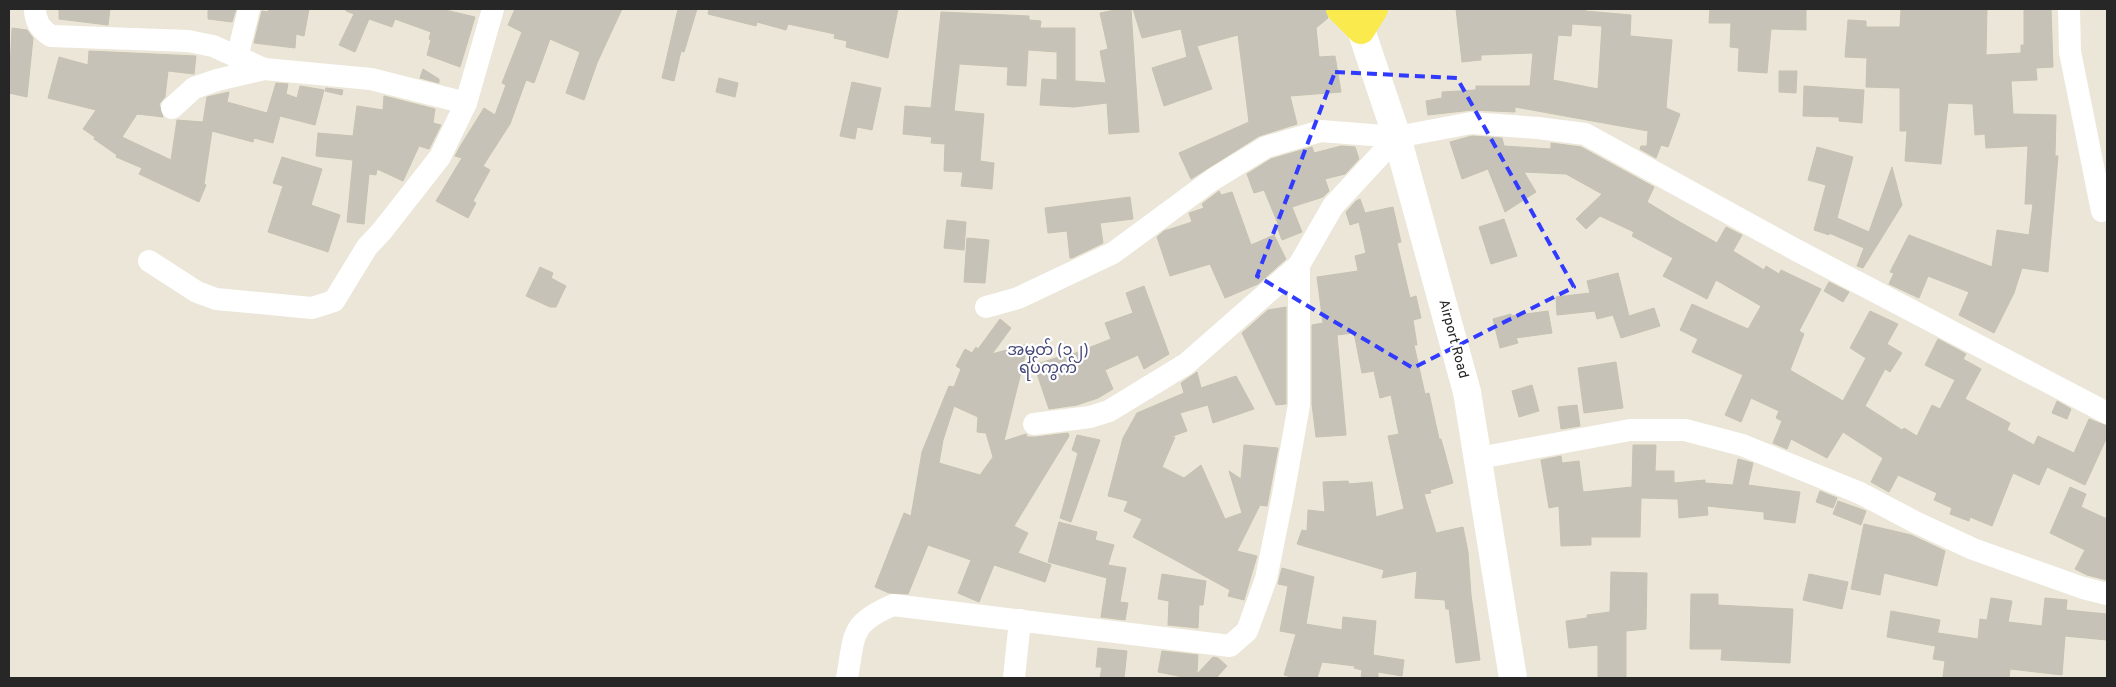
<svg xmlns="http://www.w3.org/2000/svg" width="2116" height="687" viewBox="0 0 2116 687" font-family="Overpass,'Noto Sans Myanmar',sans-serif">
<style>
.building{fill:#c6c2b7;stroke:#c6c2b1;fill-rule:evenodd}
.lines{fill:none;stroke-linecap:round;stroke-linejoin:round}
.street{stroke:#fff;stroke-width:22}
.secondary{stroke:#fff;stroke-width:28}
.primary{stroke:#faea4e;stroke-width:28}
.marked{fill:none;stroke:#313aff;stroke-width:4;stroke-dasharray:10 6;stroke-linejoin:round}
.labels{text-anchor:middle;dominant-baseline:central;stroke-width:4.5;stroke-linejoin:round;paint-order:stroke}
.street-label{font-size:14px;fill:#272727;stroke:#fff}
.quarter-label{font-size:16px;fill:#45477a;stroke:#fff}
</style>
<rect width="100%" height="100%" fill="#ebe6d7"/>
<!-- building -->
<g class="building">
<path d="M59 9H110L108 25 59 19Z"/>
<path d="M208 9H236L232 22 208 19Z"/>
<path d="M269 9H309L304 36 296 34 295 48 254 43 262 11 268 12Z"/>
<path d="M346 9H441L475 17 460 67 427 55 431 40 429 39 431 32 395 19 392 27 369 19 355 52 339 45 354 14 346 11Z"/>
<path d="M515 9H622L597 63 584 100 566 93 580 52 550 39 534 83 526 80 510 124 483 166 490 170 473 201 476 203 468 218 436 201 462 158 455 156 461 145 484 108 495 115 506 85 502 83 522 32 508 25Z"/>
<path d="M678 9H697L684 52 681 51 674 81 662 78Z"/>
<path d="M709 9H898L888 58 846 47 847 41 834 38 835 34 788 24 786 30 757 22 756 26 708 14Z"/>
<path d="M1120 9H1131L1139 132 1109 134 1107 103 1074 107 1040 105 1042 79 1057 80V52L1028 50 1026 86 1007 85 1008 67 959 64V67L954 111 984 114 980 161 994 163 992 189 961 186 963 172 944 171 945 144 931 143 932 137 903 134 905 106 931 108 941 12 1029 16V20L1041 21 1040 28H1075V81L1106 83 1100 51 1108 49 1100 13Z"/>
<path d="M1133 9H1325L1328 18 1316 28 1319 57 1335 56 1341 92 1290 96 1297 124 1259 136 1191 179 1179 153 1249 122 1238 35 1197 46 1212 89 1164 106 1152 68 1187 57 1181 29 1142 38Z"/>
<path d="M1456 9H1585V11L1631 15 1630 36 1672 40 1666 108 1680 114 1668 147 1661 145 1656 158 1640 149 1641 146H1647L1648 131 1515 107V112L1472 110 1428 115 1426 101 1442 98V92L1476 90V86H1530L1533 53 1481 55V60L1462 62ZM1572 24 1602 26 1598 89 1553 80 1558 35 1571 36Z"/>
<path d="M1710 9H1806V30L1771 29 1767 73 1738 71 1739 48 1730 47 1731 23H1709Z"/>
<path d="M1901 9H1987L1986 55 2021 53V45H2024V9H2051L2053 67 2036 68 2037 80 2011 81 2013 114 2056 115 2055 156H2058L2048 272 2022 268 2014 293 1994 333 1959 315 1969 292 1928 276 1919 298 1889 284 1894 273 1890 272 1909 235 1992 267 1997 230 2029 235 2033 204H2025L2028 146 1986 148 1985 134 1975 135 1973 104 1948 103 1941 164 1905 161 1907 131H1900V88L1866 87 1867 58 1845 57 1848 20 1866 21V27H1900Z"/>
<path d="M12 28 27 30 33 38 27 97 9 93Z"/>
<path d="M89 51 196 56 194 74 168 71 165 97 159 104 163 117 137 114 122 137 171 160 177 120 203 122 207 97 229 92 227 102 267 113 276 83 288 84 286 94 297 98 300 86 324 90 315 125 280 116 273 143 254 138 253 142 212 131 204 184 206 185 199 202 139 174 142 168 116 157 117 155 94 139 95 137 83 129 96 110 48 98 59 57 88 65Z"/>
<path d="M423 69 439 79V83L420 78Z"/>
<path d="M1779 71H1797L1796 93 1779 92Z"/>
<path d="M719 78 738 83 735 97 716 92Z"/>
<path d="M852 82 881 88 872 130 857 127 855 139 840 136Z"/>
<path d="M1804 86 1864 90 1862 123 1839 121V117L1803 116Z"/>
<path d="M326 88 343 90 342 95 325 91Z"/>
<path d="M384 96 435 109 433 123 441 125 429 149 419 146 403 181 377 169 376 175 369 174 364 224 347 222 353 160 316 156 318 133 353 136 357 106 383 110Z"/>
<path d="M1472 136 1502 138 1504 146 1551 149V143L1581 147 1654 187 1647 202 1678 221 1717 243 1726 227 1742 235 1733 251 1764 270 1766 266 1779 274 1781 270 1821 289 1799 331 1804 334 1790 370 1843 401 1866 358 1850 348 1870 311 1898 324 1887 344 1902 353 1890 372 1885 369 1865 406 1902 430 1904 428 1917 436 1932 405 1940 409 1955 380 1925 365 1938 339 1966 354 1963 359 1981 369 1965 399 2010 423 2007 430 2034 445 2038 436 2074 453 2089 419 2107 426V437L2085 485 2047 467 2039 485 2013 473 1992 526 1970 517 1969 521 1950 514 1952 508 1934 500 1937 493 1898 475 1889 492 1871 482 1883 458 1843 432 1827 458 1791 439 1787 449 1773 443 1782 421 1776 418 1779 411 1751 398 1741 422 1725 415 1743 375 1692 352 1698 339 1680 330 1692 304 1748 329 1761 306 1716 280 1707 299 1663 276 1673 258 1632 236 1634 232 1600 216 1586 229 1576 219 1602 194 1566 174 1524 172 1536 192 1505 212 1488 169 1462 179 1450 142Z"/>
<path d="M1341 146 1355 147 1359 159 1345 174 1325 179 1329 191 1323 197 1292 207 1302 232 1282 240 1277 227 1279 226 1264 190 1254 193 1247 174 1271 159 1312 147 1314 153Z"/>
<path d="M1817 147 1853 157 1837 218 1869 232 1892 167 1902 205 1863 268 1857 266 1864 248 1829 233V235L1814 230 1826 185 1808 180Z"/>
<path d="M282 157 322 169 311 205 340 215 328 252 268 232 283 186 273 183Z"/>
<path d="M1219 191 1221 195 1232 192 1251 245 1274 235 1286 259 1258 284 1225 298 1210 264 1170 276 1157 237 1164 231 1192 222 1189 213 1204 208 1202 204Z"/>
<path d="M1130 197 1133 219 1100 223 1103 243 1072 258H1070L1067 231 1048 233 1045 208Z"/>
<path d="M1360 199 1365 213 1393 207 1401 242 1397 243 1410 298 1416 296 1421 318 1413 320 1417 345H1414L1425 394 1429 393 1439 439H1441L1453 483 1430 490 1431 493 1424 494 1436 533 1463 527 1468 552 1471 595 1480 660 1456 663 1449 609H1446L1445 600 1415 598 1417 571 1382 578 1384 570 1297 544 1302 530 1307 531 1308 510 1325 512 1323 482 1348 481 1349 484 1372 482 1376 517 1404 509 1388 436 1399 434 1391 395 1380 398 1374 371 1362 373 1354 333 1337 335 1346 435 1316 437 1312 404V325L1323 323 1317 277 1358 271 1355 256 1366 253 1359 222 1350 225 1346 212 1356 201Z"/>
<path d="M1504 219 1517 256 1491 264 1479 227Z"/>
<path d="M947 220 966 222 964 250 944 248Z"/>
<path d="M967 238 989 240 985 283 964 282Z"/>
<path d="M540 267 553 273 551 278 566 286 556 307H550L526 296Z"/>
<path d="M1618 273 1629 316 1654 308 1660 326 1621 338 1613 315 1597 319 1595 311 1557 315 1556 297 1590 293 1587 281Z"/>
<path d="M1829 282 1849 292 1843 302 1824 291Z"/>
<path d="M1144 286 1169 354 1144 369 1138 355 1105 370 1113 389 1098 398 1077 405 1049 409 1034 365 1068 354V356L1111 339 1105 323 1133 313 1126 293Z"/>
<path d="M1286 307V404L1276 405 1242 333 1268 310Z"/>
<path d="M1548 311 1552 333 1516 338 1518 343 1500 348 1493 319 1511 314V316Z"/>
<path d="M1000 319 1011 328 992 354 1028 344 1004 441 1026 434 1027 437H1036L1068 433 1069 436 1014 526 1028 533 1018 553 1051 565 1045 582 994 565 979 602 958 593 971 560 928 545 908 594 889 593 875 587 904 513 911 516 922 452 949 386 954 387 961 369 956 366 965 349 972 353 976 347 978 349ZM954 406 978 417 977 432 986 433 993 457 980 475 939 463 943 440Z"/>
<path d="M1616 362 1623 408 1584 413 1578 368Z"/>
<path d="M1197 372 1201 388 1236 376 1254 409 1213 423 1208 405 1180 413 1187 431 1170 437H1175L1162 467 1184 478 1201 465 1225 519 1242 513 1229 471 1241 479 1244 445 1278 448 1267 506 1260 505 1237 551 1257 556 1244 600 1228 596 1230 590 1133 537 1142 519 1124 511 1128 501 1108 496 1123 438 1137 413 1184 393 1181 383Z"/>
<path d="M1532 385 1539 411 1519 417 1512 391Z"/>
<path d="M2057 401 2071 409 2067 419 2052 413Z"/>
<path d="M1577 405 1580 426 1561 429 1558 407Z"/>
<path d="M1077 435 1100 440 1071 522 1060 518 1078 453 1072 450Z"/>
<path d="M1633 445H1656L1655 471H1674V483L1705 480V483L1733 485 1738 459 1753 463 1748 485 1800 492 1795 523 1764 519V512L1707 506 1708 515 1679 518 1678 499 1641 498 1640 537H1591V545L1561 546 1559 506 1549 508 1541 460 1561 456 1562 463 1579 461 1583 492 1632 487Z"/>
<path d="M2070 487 2086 494 2081 507 2107 519V580L2087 575 2075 569 2085 550 2050 533Z"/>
<path d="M1820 491 1837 498 1833 508 1816 502Z"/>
<path d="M1838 501 1866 511 1861 525 1833 514Z"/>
<path d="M1059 522 1097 532 1095 540 1114 545 1108 565 1126 568 1120 602 1128 603 1125 620 1101 617 1107 578 1048 562Z"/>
<path d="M1864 524 1911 535 1945 551 1937 586 1884 573 1880 595 1851 589Z"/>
<path d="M1282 568 1314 577 1306 624 1342 630 1343 617 1376 621 1373 655 1404 660 1402 676 1378 672V678H1361L1362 670 1354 668 1355 666 1322 662 1317 678H1295L1284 675 1296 634 1280 631 1288 586 1278 584Z"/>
<path d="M1611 572 1647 573 1646 629 1626 631V678H1598V645L1569 648 1566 621 1587 618V615L1610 612Z"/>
<path d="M1162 574 1206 581 1203 605H1199L1198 628 1168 625 1169 601 1158 599Z"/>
<path d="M1809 574 1848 582 1842 609 1803 600Z"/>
<path d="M1691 594H1718V605L1793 609 1790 663 1721 660 1722 649H1690Z"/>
<path d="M1991 598 2012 601 2008 622 2042 626 2045 598 2067 600 2066 610 2107 614V640L2065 636 2062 675 2010 669 2009 678 1943 677 1945 661 1933 659 1938 633 1978 639 1980 619 1987 620Z"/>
<path d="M1891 611 1940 620 1935 646 1887 637Z"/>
<path d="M1098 648 1127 651 1124 678H1100L1102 667H1096Z"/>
<path d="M1162 651 1198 655 1197 674 1213 657 1218 658 1227 666 1216 678H1188L1158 672Z"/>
</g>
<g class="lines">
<!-- street -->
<g class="street">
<path d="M35 9C35 21 41 30 51 36L188 41 213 46 264 69 371 79 466 103"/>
<path d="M2069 9 2070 52 2102 211"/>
<path d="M237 58 249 9"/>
<path d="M172 108 194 88 217 80 264 69"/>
<path d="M149 261 197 292 216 299 312 308 334 301 367 247 382 231 440 157 466 103 493 9"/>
<path d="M986 307 1018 298 1113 253 1212 180 1266 147 1321 131 1397 137"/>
<path d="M1034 424 1090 417 1109 411 1186 364 1299 265 1333 206 1397 137 1471 123 1538 128 1585 134 1798 251 2107 413"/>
<path d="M1479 458 1630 430H1685L1742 445 1860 493 1915 522 1973 549 2083 588 2107 594"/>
<path d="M847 678C855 635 849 624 893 605L1230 646 1247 631 1266 579 1283 495 1299 405V265"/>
<path d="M1014 678 1020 620"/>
</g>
<!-- secondary -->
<path class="secondary" d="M1357 9 1361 30 1397 137 1467 392 1513 678"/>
<!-- primary -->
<path class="primary" d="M1340 9 1361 30 1374 9"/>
</g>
<!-- marked area -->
<path class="marked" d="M1335 72 1457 78 1574 287 1413 368 1257 276Z"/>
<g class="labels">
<!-- street labels -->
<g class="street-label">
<text transform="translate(1453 339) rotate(75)">Airport Road</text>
</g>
<!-- quarter labels -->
<g class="quarter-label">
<text x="1048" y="351">အမှတ် (၁၂)<tspan x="1048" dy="18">ရပ်ကွက်</tspan></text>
</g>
</g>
<!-- border -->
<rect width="2116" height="687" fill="none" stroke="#272727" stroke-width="20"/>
</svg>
